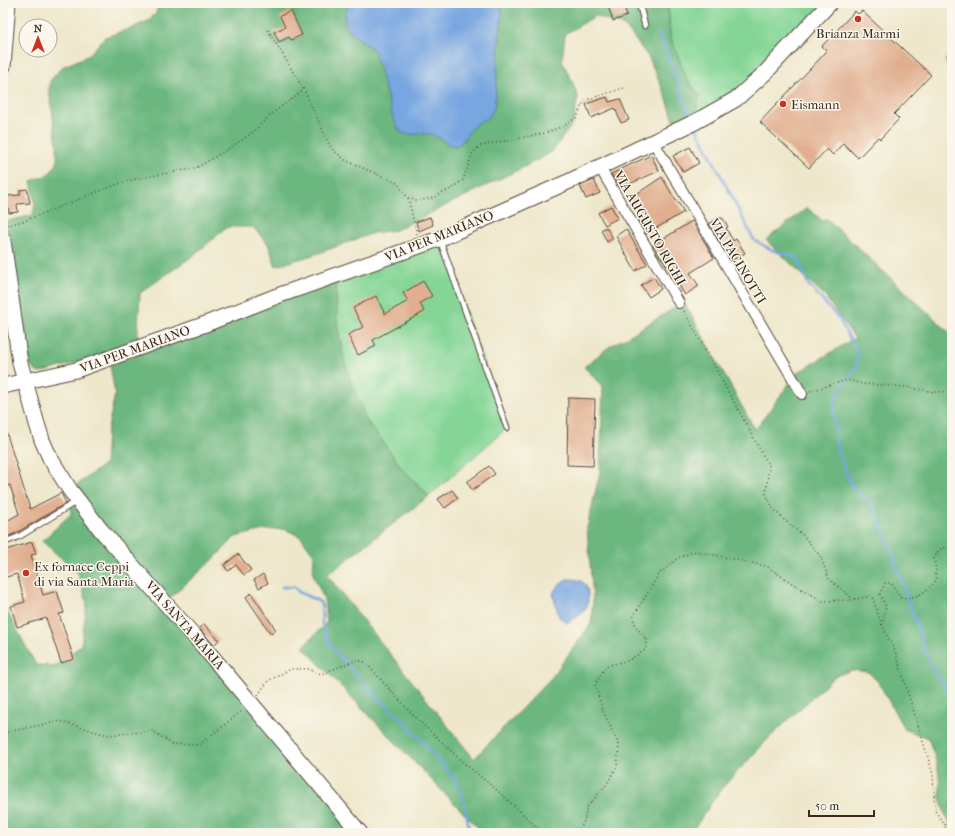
<svg xmlns="http://www.w3.org/2000/svg" width="955" height="836" viewBox="0 0 955 836" font-family="'IM FELL French Canon',serif">
<style>
.green{fill:#85d696;stroke:#60805a}
.forest{fill:#6cb77f;stroke:#54704e}
.water{fill:#77a6e1;stroke:#596880}
.lines{fill:none;stroke-linecap:round;stroke-linejoin:round}
.stream{stroke:#77a6e1;stroke-width:2.5}
.building{fill:#e1af8f}
.lane-casing{stroke:#564638;stroke-width:7}
.street-casing{stroke:#564638;stroke-width:12}
.secondary-casing{stroke:#564638;stroke-width:17}
.path{stroke:#564638;stroke-width:1.5;stroke-dasharray:1 3;stroke-linecap:butt}
.lane{stroke:#fff;stroke-width:5}
.street{stroke:#fff;stroke-width:10}
.secondary{stroke:#fff;stroke-width:15}
.poi-dot{fill:#c8321e;stroke:#fbf7ec;stroke-width:1.5}
.labels{text-anchor:middle;dominant-baseline:central;stroke-width:3;stroke-linejoin:round;paint-order:stroke}
.poi-label{font-size:13px;fill:#3b2a1e;stroke:#fbf7ec;text-anchor:start}
.street-label{font-size:13px;fill:#3b2a1e;stroke:#fbf7ec}
</style>
<rect width="100%" height="100%" fill="#fbf7ec"/>
<filter id="ink" filterUnits="userSpaceOnUse"><feTurbulence type="fractalNoise" baseFrequency=".025" numOctaves="2"/><feDisplacementMap in="SourceGraphic" scale="8" xChannelSelector="R" yChannelSelector="G"/><feConvolveMatrix kernelMatrix="1 2 1 2 8 2 1 2 1" color-interpolation-filters="sRGB"/></filter>
<filter id="wash" filterUnits="userSpaceOnUse"><feTurbulence type="fractalNoise" baseFrequency=".012" numOctaves="4" result="noise"/><feDisplacementMap in="SourceGraphic" scale="16" xChannelSelector="R" yChannelSelector="G"/><feGaussianBlur stdDeviation="0.9" result="paint"/><feColorMatrix in="noise" values="0 0 0 0 0 0 0 0 0 0 0 0 0 0 0 0 0 1.4 0 .05"/><feComposite in="paint" operator="in"/></filter>
<g filter="url(#wash)">
<rect width="100%" height="100%" fill="#eee7cb"/>
<!-- green -->
<g class="green">
<path d="M668 3H819L823 6 744 87 696 117 697 104 700 95 687 80 670 35Z"/>
<path d="M441 242 507 428 429 496 402 468 366 420 346 368 337 325 336 280Z"/>
</g>
<!-- forest -->
<g class="forest">
<path d="M159 3H668L670 35 687 80 700 96 697 104 696 117 676 127 667 99 649 58 625 26 595 16 565 34 562 61 571 79 578 97 573 123 552 152 526 166 396 230 373 233 319 253 276 266 268 244 253 227H227L194 255 140 293 137 346 39 373 33 369 29 362 14 281 5 222 33 215 35 202 31 181 48 175 57 164V144L49 90 50 81 62 67 88 56 105 37 132 28 148 21 156 13Z"/>
<path d="M952 55V78L945 60Z"/>
<path d="M807 208 823 221 826 218 952 335V828L945 814 940 797V779L935 757 928 738 904 729 879 683 868 672 852 670 835 676 769 738 721 789 695 827 694 833H483L303 647 327 622 324 599 313 574 314 555 301 537 285 529 264 530 235 537 214 559 165 602 360 833H3V604L36 665 56 666 81 645 87 604 78 573 42 541 71 514 70 490 105 464 107 433 115 394 110 365 336 280 337 325 346 368 366 420 402 468 429 496 327 575 474 759 552 677 591 624 593 599 587 528 600 472 603 386 584 367 610 346 627 337 684 302 755 430 797 373 855 338 824 295 766 240Z"/>
</g>
<!-- water -->
<g class="water">
<path d="M352 3H501L502 16 499 44 495 104C490 124 481 117 471 129 466 135 464 143 456 146 446 145 439 136 429 134 419 133 409 137 400 132L394 121 374 50 349 31 345 24V11L349 5Z"/>
<path d="M567 579C581 579 589 582 588 598 588 602 588 606 585 610 582 614 572 620 568 623L559 617 553 595C555 587 560 583 567 579Z"/>
</g>
<g class="lines">
<!-- stream -->
<g class="stream">
<path d="M659 33 691 117"/>
<path d="M696 127 754 240 772 250 798 258 808 284 839 319 858 353 857 366 835 398 834 423 837 450 853 489 873 505 889 544 931 667 952 698"/>
<path d="M282 587H294L299 592 320 602 322 607V624L330 644 365 685 403 720 455 779 463 797 470 833"/>
</g>
</g>
<g id="blocks">
<!-- building -->
<g class="building">
<path d="M607 3H623L627 16 613 21Z"/>
<path d="M291 11 302 35 291 40 289 37 279 42 274 32 285 27 280 16Z"/>
<path d="M855 11 858 14 862 11 931 75 894 114 899 119 880 139 878 137 858 158 843 143 833 155 827 149 809 168 760 122 827 51 822 46Z"/>
<path d="M607 97 609 102 620 99 629 120 621 123 615 108 591 118 586 104Z"/>
<path d="M690 147 699 163 683 172 673 156Z"/>
<path d="M651 155 659 171 620 188 611 174Z"/>
<path d="M662 177 676 201H677L684 212 646 234 638 221 642 219 629 199Z"/>
<path d="M594 180 600 193 586 199 580 186Z"/>
<path d="M27 189 30 203 17 204 18 212 9 213 7 196 20 195V190Z"/>
<path d="M611 206 618 218 605 225 598 213Z"/>
<path d="M430 217 433 225 419 231 416 222Z"/>
<path d="M720 218H722L724 220 728 227 726 228 733 241 736 239 745 253 731 261 709 224Z"/>
<path d="M692 221 714 258 690 273 699 286 685 295 673 276H672L662 258H661L653 245Z"/>
<path d="M606 227 613 238 607 242 601 230Z"/>
<path d="M626 229 647 264 635 271 616 236Z"/>
<path d="M654 277 661 289 649 297 641 285Z"/>
<path d="M423 281 432 296 420 303 424 312 373 340 376 346 358 355 348 335 363 327 353 308 376 296 385 314 408 301 403 293Z"/>
<path d="M568 398 595 399 593 466 567 465Z"/>
<path d="M3 428H5L30 509 61 493 66 503 18 532 9 536 3 523 19 514 10 485 3 487Z"/>
<path d="M489 466 495 474 472 490 467 482Z"/>
<path d="M452 490 458 498 445 508 438 499Z"/>
<path d="M32 542 36 554 31 555 43 595 57 591 64 613 59 614 74 659 61 663 46 618 17 627 11 606 25 602 17 574 3 578V551Z"/>
<path d="M238 554 251 570 244 575 236 565 228 571 224 565Z"/>
<path d="M263 574 268 583 259 588 254 580Z"/>
<path d="M251 593 276 630 271 634 246 597Z"/>
<path d="M204 624 219 640 214 645 199 628Z"/>
</g>
</g>
</g>
<g filter="url(#ink)">
<use href="#blocks" fill-opacity="0" stroke="#564638" stroke-width="1"/>
<g class="lines">
<defs>
<g id="lane">
<path d="M639 3 645 26"/>
<path d="M440 240 507 428"/>
<path d="M3 543 20 536 77 501"/>
</g>
<g id="street">
<path d="M653 141 802 394"/>
<path d="M599 166 679 303"/>
</g>
<g id="secondary">
<path d="M3 66 8 3"/>
<path d="M3 240 20 363 37 424 42 440 50 458 70 490 101 530 203 646 360 833"/>
<path d="M3 386 76 370 203 325 277 296 439 239 570 181 695 122 736 99 765 73 830 3"/>
</g>
</defs>
<!-- lane casing -->
<use href="#lane" class="lane-casing"/>
<!-- street casing -->
<use href="#street" class="street-casing"/>
<!-- secondary casing -->
<use href="#secondary" class="secondary-casing"/>
<!-- path -->
<g class="path">
<path d="M268 30 304 90 331 148 345 160 397 183 408 198 417 234"/>
<path d="M408 198 417 201 432 198 453 188 463 180 472 154 480 146 545 133 564 126 577 117 582 105 586 100 624 88"/>
<path d="M3 226 24 221 115 185 134 179 196 168 233 146 253 132 270 115 304 90"/>
<path d="M684 311 769 466 766 494 773 508 783 519 803 535 820 556 829 579 853 599"/>
<path d="M810 391 847 380 863 384 906 387 934 392 952 391"/>
<path d="M882 625 886 607 880 594 885 583H891L901 598C918 598 927 592 937 579L935 574 936 571 934 558 940 549 952 546"/>
<path d="M258 695 268 681 291 669H309L321 674 357 660 365 662 414 716 464 763 499 792 543 833"/>
<path d="M3 733 60 721 107 735 153 731 172 744 199 745 242 711"/>
<path d="M578 833 584 821 587 807 606 785 617 767 619 745 602 709 595 684 606 666 629 660 645 650 648 641 636 627 633 617 659 574 678 558 696 551 766 566 798 587 823 601 850 600 872 596 882 625 895 651 933 774 935 811 946 826"/>
<path d="M939 833 952 821"/>
</g>
<!-- lane -->
<use href="#lane" class="lane"/>
<!-- street -->
<use href="#street" class="street"/>
<!-- secondary -->
<use href="#secondary" class="secondary"/>
</g>
</g>
<!-- markers -->
<g class="poi-dot">
<circle cx="858" cy="19" r="4"/>
<circle cx="783" cy="104" r="4"/>
<circle cx="26" cy="573" r="4"/>
</g>
<g class="labels">
<!-- poi labels -->
<g class="poi-label">
<text x="858" y="33" text-anchor="middle">Brianza Marmi</text>
<text x="791" y="104">Eismann</text>
<text x="34" y="566">Ex fornace Ceppi<tspan x="34" dy="15">di via Santa Maria</tspan></text>
</g>
<!-- street labels -->
<g class="street-label">
<text transform="translate(650 228) rotate(60)">VIA AUGUSTO RIGHI</text>
<text transform="translate(439 236) rotate(-22)">VIA PER MARIANO</text>
<text transform="translate(738 261) rotate(59)">VIA PACINOTTI</text>
<text transform="translate(135 349) rotate(-20)">VIA PER MARIANO</text>
<text transform="translate(185 625) rotate(49)">VIA SANTA MARIA</text>
</g>
</g>
<!-- margin -->
<rect width="955" height="836" fill="none" stroke="#fbf7ec" stroke-width="16"/>
<!-- north arrow -->
<g transform="translate(38 38)"><circle r="19" fill="#fbf7ec" stroke="#aea59a"/>
<path d="M0-3L7 15L0 10L-7 15Z" fill="#c8321e"/>
<text y="-6" font-size="11" font-weight="bold" text-anchor="middle" fill="#3b2a1e">N</text>
</g>
<!-- scale -->
<path d="M809 810v6h65v-6" fill="none" stroke="#3b2a1e" stroke-width="2"/>
<text x="815" y="810" font-size="12" fill="#3b2a1e" stroke="#fbf7ec" stroke-width="3" paint-order="stroke">50 m</text>
</svg>
